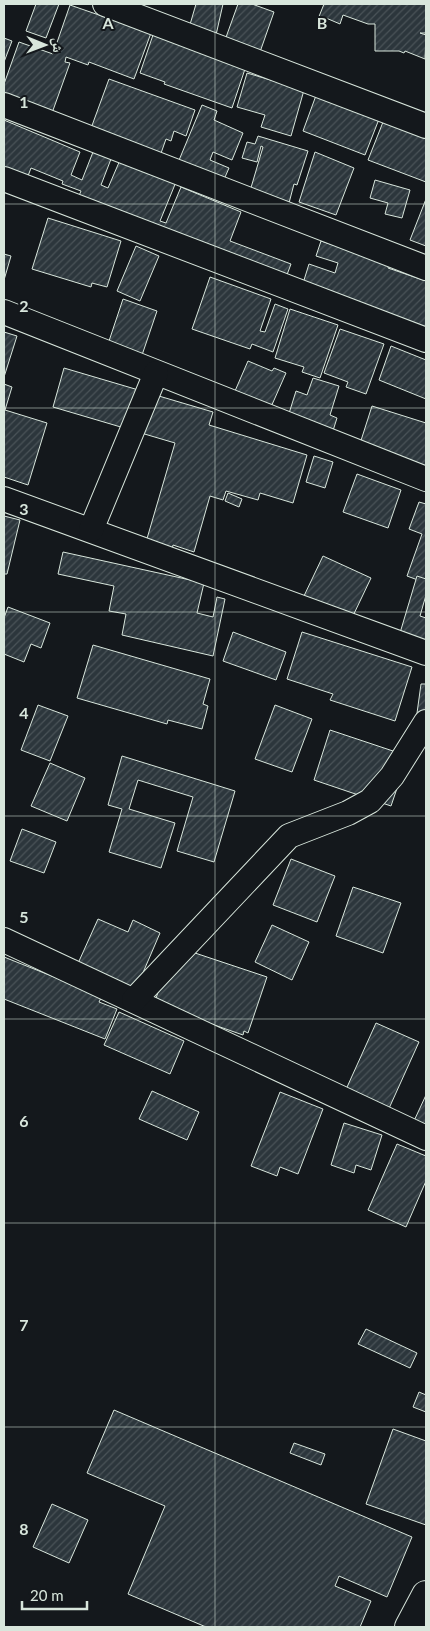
<svg xmlns="http://www.w3.org/2000/svg" width="430" height="1631" viewBox="0 0 430 1631" font-family="Lato,'Noto Naskh Arabic',sans-serif">
<style>
.building{fill:url(#building-hatch);stroke:#d8e6dc}
.lines{fill:none;stroke-linecap:round;stroke-linejoin:round}
.minor-casing{stroke:#d8e6dc;stroke-width:26}
.highway-casing{stroke:#d8e6dc;stroke-width:30}
.minor{stroke:#14181c;stroke-width:24}
.highway{stroke:#14181c;stroke-width:28}
.grid{fill:none;stroke:#d8e6dc;stroke-width:1;stroke-opacity:0.55}
.grid-label{font-size:16px;text-anchor:middle;font-weight:bold;fill:#d8e6dc;stroke:#14181c;stroke-width:4;stroke-linejoin:round;paint-order:stroke}
</style>
<defs>
<pattern id="building-hatch" width="6" height="6" patternUnits="userSpaceOnUse" patternTransform="scale(1.25)"><rect width="6" height="6" fill="#2c363c"/><path d="M-1 1l2-2M0 6l6-6M5 7l2-2" fill="none" stroke="#4a5358"/></pattern>
</defs>
<rect width="100%" height="100%" fill="#14181c"/>
<!-- building -->
<g class="building">
<path d="M36 4H59L46 38 26 31Z"/>
<path d="M196 4H223L216 35 189 28Z"/>
<path d="M238 4H252L274 12 260 52 225 40Z"/>
<path d="M324 4H426V33H420L426 35 425 59 405 51 404 53 399 51H375V24H368L343 15 340 24 326 18 318 19Z"/>
<path d="M70 5 151 33 134 79 89 62 88 65 66 57 65 62 70 63 52 113 4 96V84L19 42 53 54Z"/>
<path d="M153 35 246 66 232 108 164 84 165 82 140 73Z"/>
<path d="M4 38 12 41 4 62Z"/>
<path d="M247 73 304 90 291 136 261 127 265 115 237 107Z"/>
<path d="M109 79 195 110 186 136 174 131 171 141 166 139 160 156 90 131Z"/>
<path d="M318 90 381 114 365 155 303 131Z"/>
<path d="M202 105 217 111 214 120 243 133 232 160 213 152 210 160 229 168 222 184 177 165Z"/>
<path d="M385 117 426 133V182L368 160Z"/>
<path d="M4 120 80 152 71 175 82 180 93 152 111 159 101 185 108 188 120 160 176 182 160 221 166 223 181 187 241 212 230 241 291 264 282 288 75 205 81 191 62 184 63 181 31 168 25 184 4 176Z"/>
<path d="M258 136 308 151 297 185 294 184 289 203 250 191 263 147 261 146 257 162 242 158 247 142 255 144Z"/>
<path d="M315 152 354 168 336 215 299 202Z"/>
<path d="M375 180 410 190 402 218 385 214 388 203 370 198Z"/>
<path d="M426 199V246L410 240Z"/>
<path d="M48 218 121 241 107 287 92 283 91 287 32 269Z"/>
<path d="M321 241 389 264 388 268 426 281V340L300 293 309 264 335 273 338 263 316 256Z"/>
<path d="M136 246 159 256 140 301 117 291Z"/>
<path d="M4 254 11 256 4 280Z"/>
<path d="M210 277 271 299 260 331 265 332 275 304 288 309 273 352 252 344 250 349 192 329Z"/>
<path d="M123 299 157 311 140 361 106 350Z"/>
<path d="M290 309 338 325 320 378 302 372 304 367 275 358Z"/>
<path d="M340 329 384 344 366 394 346 387 348 382 324 373Z"/>
<path d="M4 332 17 336 4 377Z"/>
<path d="M391 346 426 360V399L379 380Z"/>
<path d="M248 361 272 371 274 368 286 373 271 407 235 391Z"/>
<path d="M64 368 213 412 209 425 307 455 293 503 260 493 258 500 226 491 223 500 210 496 194 552 173 545 172 550 146 542 175 443 53 407Z"/>
<path d="M313 378 339 386 330 415 337 418 331 437 286 423 296 391 307 395Z"/>
<path d="M4 384 12 387 5 410 47 423 28 485 4 477Z"/>
<path d="M372 406 426 423V475L357 453Z"/>
<path d="M314 456 333 462 325 488 306 482Z"/>
<path d="M357 474 401 490 388 528 343 512Z"/>
<path d="M228 493 242 499 239 507 225 501Z"/>
<path d="M419 502 426 504V583L407 576 422 534 409 529Z"/>
<path d="M4 516 20 520 7 574H4Z"/>
<path d="M63 552 204 583 197 613 213 617 217 597 225 599 213 656 122 635 126 614 109 611 114 586 58 574Z"/>
<path d="M323 556 371 578 351 620 303 598Z"/>
<path d="M417 576 426 579V595L420 616 426 618V652L397 643Z"/>
<path d="M8 607 50 623 41 648 31 644 24 662 4 654V618Z"/>
<path d="M233 632 286 652 276 680 223 661Z"/>
<path d="M302 632 412 667 395 721 330 700 333 694 287 679Z"/>
<path d="M93 645 210 679 203 704 208 706 202 729 168 720 167 724 77 698Z"/>
<path d="M421 684H426V736L414 735Z"/>
<path d="M38 705 68 716 50 761 21 750Z"/>
<path d="M275 705 312 719 292 772 255 759Z"/>
<path d="M330 730 408 756 391 806 314 780Z"/>
<path d="M122 756 235 791 214 862 177 851 193 797 138 780 129 809 175 823 161 868 109 852 122 809 108 805Z"/>
<path d="M50 763 85 778 67 821 31 806Z"/>
<path d="M22 829 56 842 44 873 10 861Z"/>
<path d="M291 859 335 876 317 922 273 905Z"/>
<path d="M353 887 401 903 383 953 336 936Z"/>
<path d="M98 919 128 932 133 920 160 933 133 996 75 970Z"/>
<path d="M272 925 309 942 292 980 255 962Z"/>
<path d="M174 946 267 977 248 1033 244 1031 243 1035 154 1004Z"/>
<path d="M4 957 102 996 99 1002 117 1009 105 1039 4 999Z"/>
<path d="M119 1012 184 1041 170 1074 104 1045Z"/>
<path d="M376 1023 419 1042 386 1115 343 1096Z"/>
<path d="M152 1091 199 1112 187 1140 139 1119Z"/>
<path d="M280 1092 323 1109 298 1174 280 1167 277 1176 251 1166Z"/>
<path d="M426 1095V1129L413 1123Z"/>
<path d="M344 1123 382 1135 371 1170 356 1165 354 1173 331 1165Z"/>
<path d="M397 1144 426 1156V1181L406 1227 368 1210Z"/>
<path d="M366 1329 417 1353 410 1368 358 1344Z"/>
<path d="M419 1392 426 1395V1412L413 1407Z"/>
<path d="M114 1410 412 1537 387 1597 339 1576 335 1586 371 1601 360 1627H206L128 1594 165 1506 87 1473Z"/>
<path d="M393 1429 426 1441V1525L366 1504Z"/>
<path d="M294 1443 325 1454 321 1465 290 1453Z"/>
<path d="M52 1504 88 1520 69 1563 33 1547Z"/>
</g>
<g class="lines">
<defs>
<g id="minor">
<path d="M105 4 426 126"/>
<path d="M4 105 426 268"/>
<path d="M4 179 426 340"/>
<path d="M4 312 426 479"/>
<path d="M4 499 426 653"/>
<path d="M91 530 156 373"/>
<path d="M4 940 426 1138"/>
<path d="M134 1000 289 836 348 813 370 801 392 776 426 722"/>
</g>
<path id="highway" d="M409 1627 426 1595"/>
</defs>
<!-- minor casing -->
<use href="#minor" class="minor-casing"/>
<!-- highway casing -->
<use href="#highway" class="highway-casing"/>
<!-- minor -->
<use href="#minor" class="minor"/>
<!-- highway -->
<use href="#highway" class="highway"/>
</g>
<!-- grid -->
<path class="grid" d="M215 4V1627M4 204H426M4 408H426M4 612H426M4 816H426M4 1019H426M4 1223H426M4 1427H426"/>
<g class="grid-label">
<text x="108" y="29">A</text>
<text x="322" y="29">B</text>
<text x="24" y="108">1</text>
<text x="24" y="312">2</text>
<text x="24" y="515">3</text>
<text x="24" y="719">4</text>
<text x="24" y="923">5</text>
<text x="24" y="1127">6</text>
<text x="24" y="1331">7</text>
<text x="24" y="1535">8</text>
</g>
<!-- border -->
<rect width="430" height="1631" fill="none" stroke="#d8e6dc" stroke-width="10"/>
<!-- north arrow -->
<g transform="translate(45 45) rotate(91)" stroke="#14181c" stroke-width="4" paint-order="stroke">
<path d="M0-4L9 19L0 12L-9 19Z" fill="#d8e6dc"/>
<text y="-8" font-size="14" font-weight="bold" text-anchor="middle" fill="#d8e6dc">ش</text>
</g>
<!-- scale -->
<path d="M22 1601v8h65v-8" fill="none" stroke="#d8e6dc" stroke-width="2.5"/>
<text x="30" y="1601" font-size="15" fill="#d8e6dc" stroke="#14181c" stroke-width="4" paint-order="stroke">20 m</text>
</svg>
